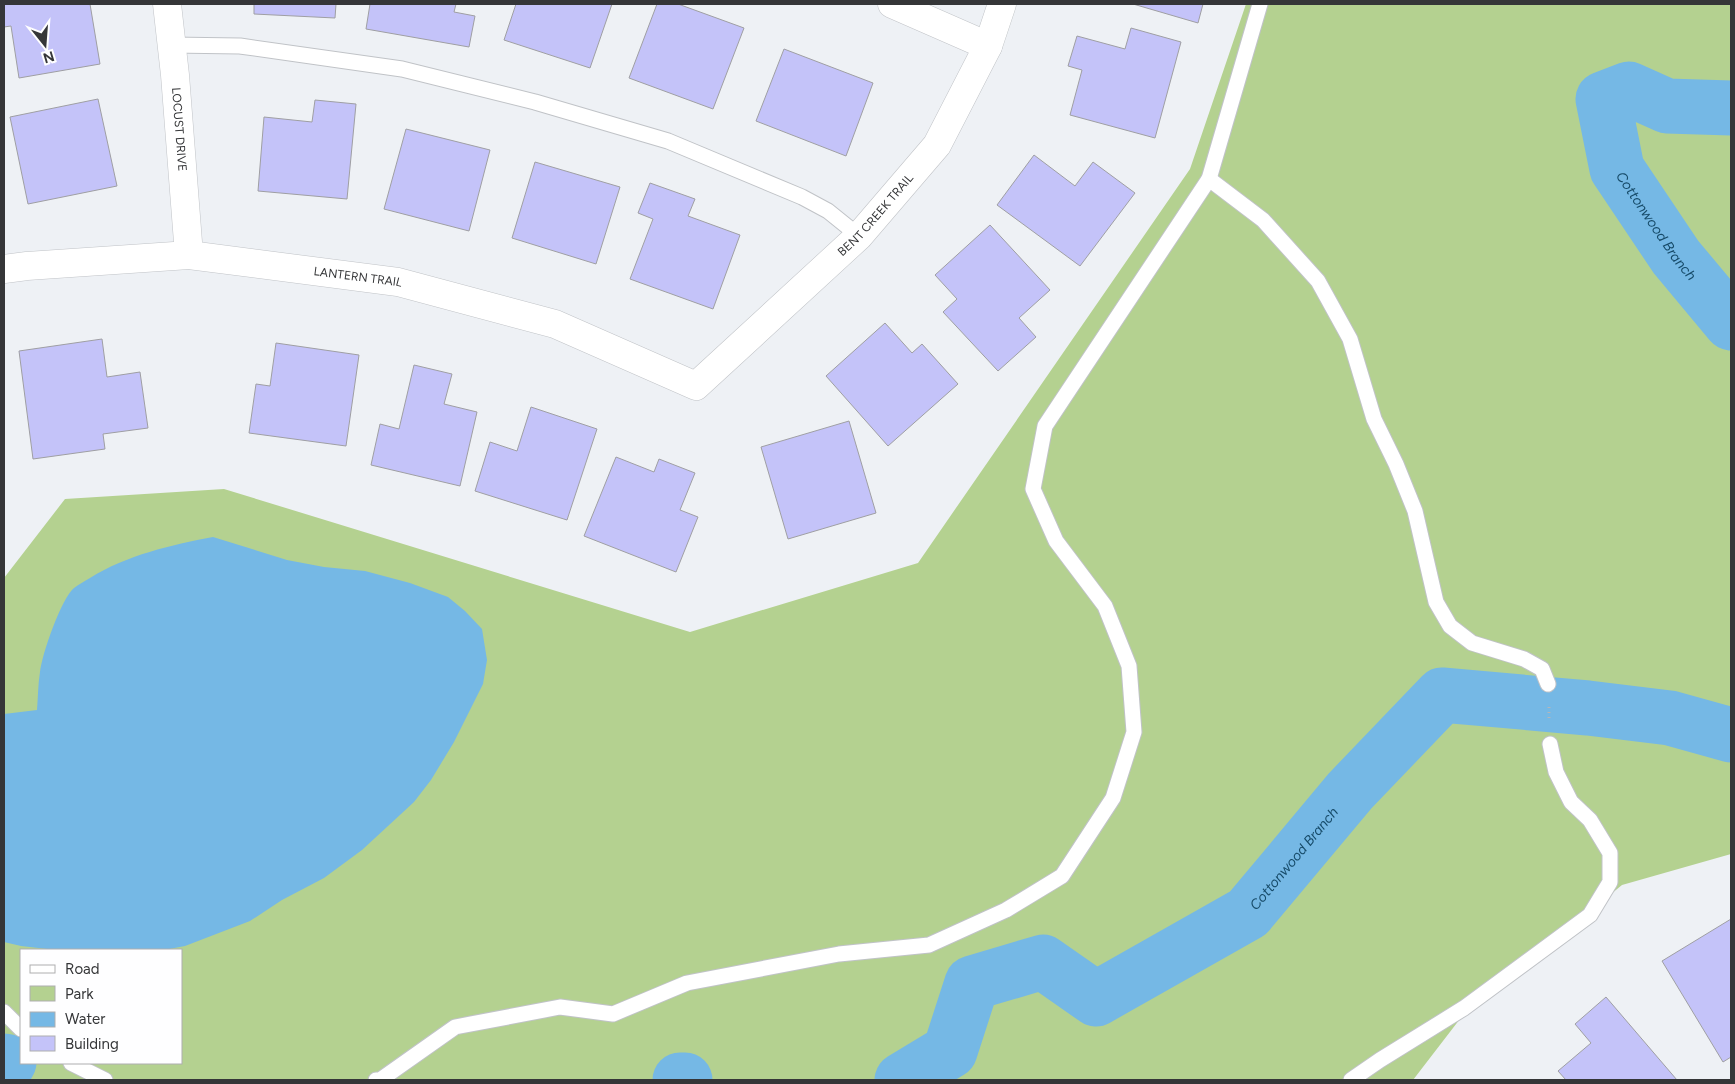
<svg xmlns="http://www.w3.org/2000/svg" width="1735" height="1084" viewBox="0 0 1735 1084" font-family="Figtree,sans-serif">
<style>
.green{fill:#b4d190;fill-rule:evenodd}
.water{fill:#75b8e5}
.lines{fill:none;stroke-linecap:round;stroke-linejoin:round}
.river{stroke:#75b8e5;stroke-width:55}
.building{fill:#c4c3f9;stroke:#9f9fa3}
.service-casing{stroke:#c0c3c7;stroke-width:17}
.minor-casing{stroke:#c0c3c7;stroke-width:29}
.path{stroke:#b4b6ba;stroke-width:3;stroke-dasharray:1 4;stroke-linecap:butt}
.service{stroke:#fff;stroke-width:15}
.minor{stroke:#fff;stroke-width:28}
.labels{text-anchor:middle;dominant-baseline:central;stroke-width:4;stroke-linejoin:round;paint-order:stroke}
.street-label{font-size:12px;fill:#353638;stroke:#fefeff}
.water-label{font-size:14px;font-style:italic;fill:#174b69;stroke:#fefeff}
</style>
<rect width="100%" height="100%" fill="#eef1f5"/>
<!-- green -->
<path class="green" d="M1246 4H1731V854L1622 885 1463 1015 1413 1080H4V578L65 499 224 489 690 632 918 563 1190 169ZM21 950H181V1063H21Z"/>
<!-- water -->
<path class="water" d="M213 537 287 560 324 567 365 571 410 583 448 597 465 611 482 629 487 660 483 684 454 742 431 780 414 802 362 850 324 878 282 900 250 921 185 946 164 950H56L21 946 4 942V714L37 710C38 697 38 684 40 672 42 654 61 599 74 588 79 584 85 581 90 578 127 555 171 545 213 537Z"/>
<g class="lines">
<!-- river -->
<g class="river">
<path id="s1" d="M1731 108 1667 106 1629 89 1603 99 1617 169 1676 257 1731 323"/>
<path d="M4 1061 9 1062 4 1071"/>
<path d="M680 1080H685"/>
<path id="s2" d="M902 1080 950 1051 972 983 1043 962 1096 999 1248 913 1350 791 1442 695 1588 708 1670 718 1731 735"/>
</g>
</g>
<!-- building -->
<g class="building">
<path d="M4 4H90L100 64 19 78 11 26 4 27Z"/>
<path d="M254 4H336L335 18 254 14Z"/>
<path d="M370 4H456L454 12 475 16 469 47 366 29Z"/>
<path d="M516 4H612L590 68 504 40Z"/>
<path d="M657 4H678L744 28 713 109 629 78Z"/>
<path d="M1133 4H1203L1198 23Z"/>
<path d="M1131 28 1181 42 1155 138 1070 115 1082 70 1068 66 1077 36 1125 49Z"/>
<path d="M784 49 873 83 846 156 756 121Z"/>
<path d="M98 99 117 186 28 204 10 117Z"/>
<path d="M315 100 356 104 347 199 258 191 264 117 312 122Z"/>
<path d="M406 129 490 150 469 231 384 209Z"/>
<path d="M1034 155 1075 186 1093 162 1135 193 1080 266 997 205Z"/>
<path d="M535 162 620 187 596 264 512 238Z"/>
<path d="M650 183 695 199 688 216 740 235 713 309 630 279 653 219 638 213Z"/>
<path d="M990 225 1050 290 1019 318 1036 337 998 371 943 312 957 299 935 275Z"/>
<path d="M885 323 912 353 922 344 958 384 888 446 826 376Z"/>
<path d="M102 339 107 377 140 372 148 428 103 434 105 449 33 459 19 351Z"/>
<path d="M276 343 359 355 346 446 249 433 256 384 270 386Z"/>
<path d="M414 365 452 374 444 404 477 412 460 486 371 465 380 424 399 429Z"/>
<path d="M531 407 597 429 567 520 475 491 490 442 517 451Z"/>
<path d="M849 421 876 513 788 539 761 447Z"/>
<path d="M616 457 654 472 659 459 695 473 680 510 698 517 676 572 584 536Z"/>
<path d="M1731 919V1057L1723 1062 1662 961Z"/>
<path d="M1606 997 1677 1080H1566L1558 1071 1591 1043 1575 1024Z"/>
</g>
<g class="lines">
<defs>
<g id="service">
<path d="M171 45 240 46 402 69 535 102 668 141 802 197 828 211 859 236"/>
<path d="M1209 179 1263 220 1318 281 1350 339 1374 419 1396 464 1415 511 1436 602 1450 626 1472 643 1524 659 1542 669 1548 684"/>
<path d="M4 1012 21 1029"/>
<path d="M71 1063 105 1080"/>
<path d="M376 1080H380L455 1027 560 1007 613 1014 687 983 839 954 929 945 1006 910 1062 876 1113 798 1134 732 1129 666 1105 606 1056 541 1033 489 1045 426 1209 179 1260 4"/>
<path d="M1351 1080 1380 1060 1464 1008 1590 915 1610 882V853L1590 820 1571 802 1556 772 1550 744"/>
</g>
<g id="minor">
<path id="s3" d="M167 4 175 75 189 255"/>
<path d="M892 4 988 46"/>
<path id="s4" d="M4 269 27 266 189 255 398 282 555 324 696 386 859 236 937 145 988 46 1002 4"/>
</g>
</defs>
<!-- service casing -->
<use href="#service" class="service-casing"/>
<!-- minor casing -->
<use href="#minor" class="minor-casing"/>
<!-- path -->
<path class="path" d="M1549 707V721"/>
<!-- service -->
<use href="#service" class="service"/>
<!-- minor -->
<use href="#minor" class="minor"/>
</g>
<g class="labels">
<!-- street labels -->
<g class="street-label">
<text stroke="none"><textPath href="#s3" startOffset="126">LOCUST DRIVE</textPath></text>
<text stroke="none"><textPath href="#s4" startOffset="961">BENT CREEK TRAIL</textPath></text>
<text stroke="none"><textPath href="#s4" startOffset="356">LANTERN TRAIL</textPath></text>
</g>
<!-- water labels -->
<g class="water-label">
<text stroke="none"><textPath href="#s1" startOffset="274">Cottonwood Branch</textPath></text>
<text stroke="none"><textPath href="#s2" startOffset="512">Cottonwood Branch</textPath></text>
</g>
</g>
<!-- border -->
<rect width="1735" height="1084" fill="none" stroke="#353638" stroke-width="10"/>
<!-- legend -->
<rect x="20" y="949" width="162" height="115" fill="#fefeff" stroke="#aeaeaf"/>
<rect x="30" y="965" width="25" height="8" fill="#ffffff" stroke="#aeaeaf"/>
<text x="65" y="974" font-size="15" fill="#353638">Road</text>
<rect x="30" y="986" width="25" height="15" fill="#b4d190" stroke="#aeaeaf"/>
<text x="65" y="999" font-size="15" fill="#353638">Park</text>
<rect x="30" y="1012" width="25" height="15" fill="#75b8e5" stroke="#aeaeaf"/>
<text x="65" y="1024" font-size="15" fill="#353638">Water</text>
<rect x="30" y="1036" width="25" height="15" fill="#c4c3f9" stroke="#aeaeaf"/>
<text x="65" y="1049" font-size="15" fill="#353638">Building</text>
<!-- north arrow -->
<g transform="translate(45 45) rotate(163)" stroke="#fefeff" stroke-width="4" paint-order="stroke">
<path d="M0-4L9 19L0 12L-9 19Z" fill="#353638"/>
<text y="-8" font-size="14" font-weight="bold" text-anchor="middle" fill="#353638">N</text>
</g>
</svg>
